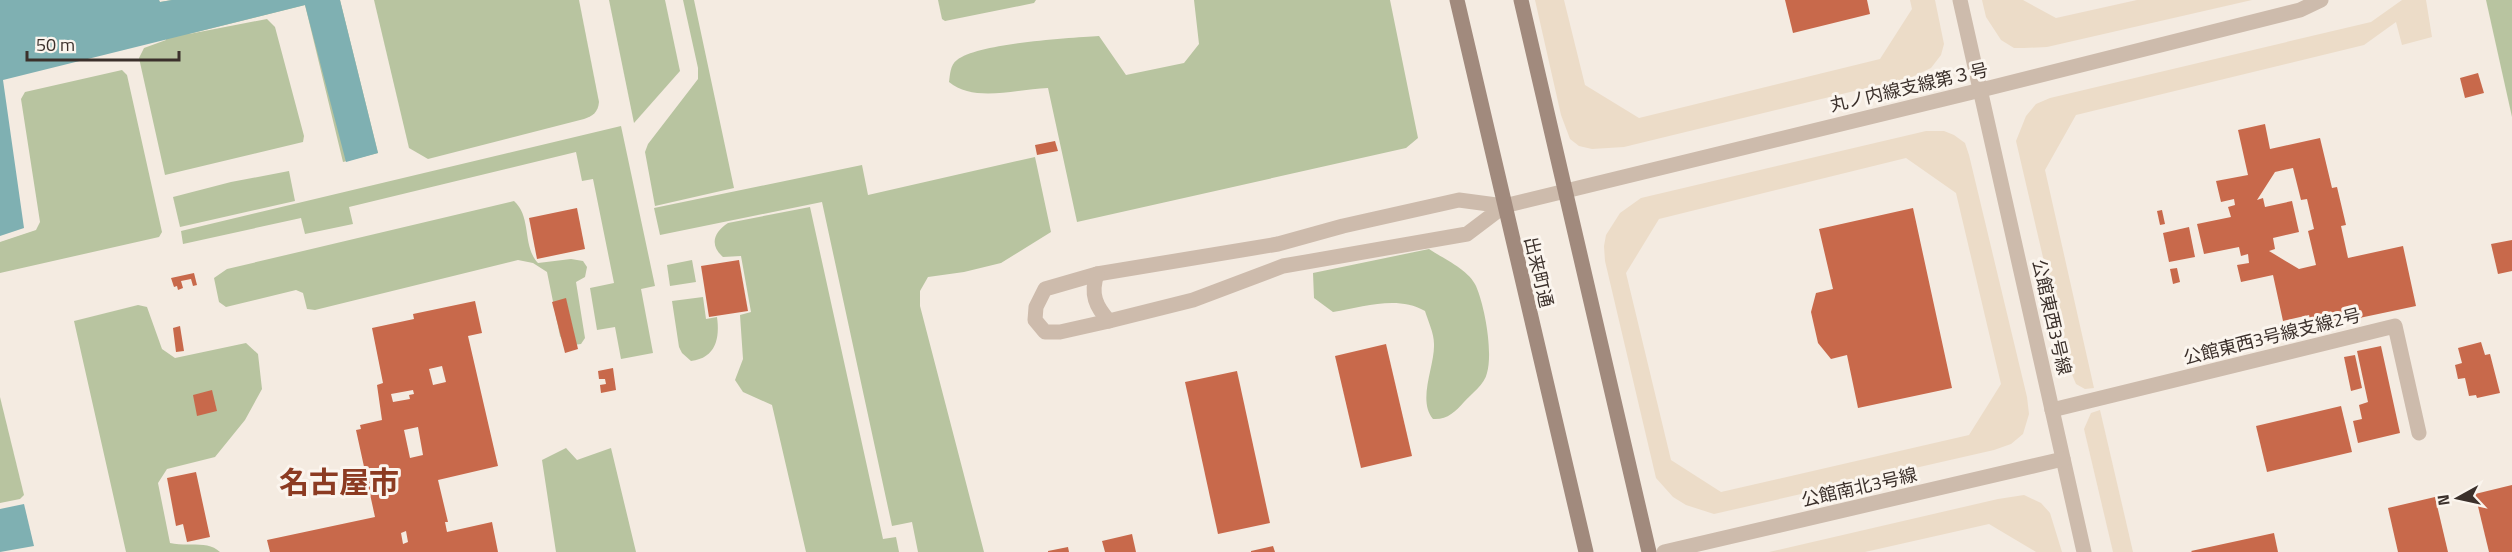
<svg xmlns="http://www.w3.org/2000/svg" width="2512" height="552" viewBox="0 0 2512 552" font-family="'Titillium Web','Noto Sans JP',sans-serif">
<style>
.green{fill:#b8c4a0}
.plaza{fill:#ecdcc8;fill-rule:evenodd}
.water{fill:#7fb0b2}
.building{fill:#c8694b;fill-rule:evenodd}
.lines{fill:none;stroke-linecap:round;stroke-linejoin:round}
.minor{stroke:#cdbbac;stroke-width:15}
.tertiary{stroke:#cdbbac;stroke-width:15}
.secondary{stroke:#a18a7d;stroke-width:15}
.labels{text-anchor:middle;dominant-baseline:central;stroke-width:6;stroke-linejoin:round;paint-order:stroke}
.street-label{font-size:18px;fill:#3b302b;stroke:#fbf5ee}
.town-label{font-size:30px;font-weight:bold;fill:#8c3b22;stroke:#fbf5ee}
</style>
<rect width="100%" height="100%" fill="#f4ebe1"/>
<!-- green -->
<g class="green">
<path d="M159 0 160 2 172 0H340L378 153 343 162 305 5 189 34 267 19 275 27 304 136 303 142 165 175 139 58 144 48 166 40Z"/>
<path d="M374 0H579L599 102C598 112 593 116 584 119L428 159 409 148Z"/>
<path d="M609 0H665L680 71 634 123Z"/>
<path d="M683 0H694L734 188 655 206 645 152 648 144 698 79V68Z"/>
<path d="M938 0H1036L1034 3 945 21 942 19Z"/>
<path d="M1194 0H1390L1418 138 1406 148 1077 222 1048 88C1017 89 974 103 949 82 950 75 950 65 957 60 979 43 1069 38 1099 36L1126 75 1184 63 1199 44Z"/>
<path d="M2486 0H2512V117Z"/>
<path d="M122 70 127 75 162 232 159 237 0 273V242L36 230 40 222 21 99 25 92Z"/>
<path d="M621 126 655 286 641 289 653 353 621 359 615 327 597 330 590 288 614 283 593 179 582 181 576 152 349 207 353 224 305 234 301 218 183 244 181 231Z"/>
<path d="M1035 157 1051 232 1001 263 964 272 928 277 920 291V306L984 552H918L912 522 892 526 822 202 660 235 654 208 862 165 868 195Z"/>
<path d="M289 171 295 201 180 227 173 197 231 182Z"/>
<path d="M514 201C532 217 522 246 538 263L571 259 583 261 587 267 585 277 576 282 585 338 581 344 566 346 560 336 547 272 533 263 518 260 315 310 307 309 303 293 296 290 226 307 219 302 214 278 227 269Z"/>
<path d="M810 207 883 539 896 537 899 552H806L772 405 743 392 735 380 743 359 740 315 751 312 741 256 723 257C709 245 714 232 728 223Z"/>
<path d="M1429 249C1444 259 1469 270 1476 286 1485 307 1493 352 1487 373 1485 384 1471 394 1464 402 1455 412 1447 420 1433 419 1417 400 1435 366 1434 344 1434 333 1428 321 1425 311 1397 295 1364 307 1333 312L1314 298 1313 273Z"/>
<path d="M692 260 696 282 670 286 667 265Z"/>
<path d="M703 297 706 319 717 317C720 338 716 358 691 361L682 353 679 347 672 301Z"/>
<path d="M138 305 147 307 162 349 175 358 246 343 258 354 262 389 245 420 215 457 167 469 158 483 170 543C187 547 208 540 220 552H126L74 321Z"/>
<path d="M0 397 24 495 20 499 0 503Z"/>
<path d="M566 448 577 460 611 448 636 552H556L542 460Z"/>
</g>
<!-- plaza -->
<g class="plaza">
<path d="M1535 0H1564L1585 85 1639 118 1880 59 1912 9 1910 0H1935L1944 44 1941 55 1931 68 1912 77 1624 147 1592 149 1579 146 1570 139 1561 115Z"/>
<path d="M1982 0H2023L2056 18 2137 0H2252L2047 47 2024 48H2014L2001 40 1986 17Z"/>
<path d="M2402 0H2426L2432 37 2402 45 2396 22 2364 45 2076 115 2045 170 2094 388 2085 389 2076 384 2068 365 2016 141 2026 116 2036 104 2050 98 2371 22Z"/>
<path d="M1926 131H1944L1954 135 1965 143 1969 155 2027 397 2029 414 2023 434 2011 444 1994 450 1714 514 1686 505 1673 497 1656 478 1605 261 1604 246 1606 235 1620 213 1641 198ZM1906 158 1956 193 2001 384 1969 435 1721 492 1671 460 1626 273 1659 219Z"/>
<path d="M2100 410 2124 513 2133 552H2113L2084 429 2091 413Z"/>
<path d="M2024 495 2041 503 2050 513 2062 552H2036L1989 524 1865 552H1769L1998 499Z"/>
</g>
<!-- water -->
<g class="water">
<path d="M0 0H159L160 2 172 0H340L378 153 346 162 305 5 3 80 24 228 0 236Z"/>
<path d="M24 504 34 546 0 552V509Z"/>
</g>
<!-- building -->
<g class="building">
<path d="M1785 0H1867L1870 14 1793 33Z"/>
<path d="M2478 73 2484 93 2465 98 2460 78Z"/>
<path d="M2265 124 2270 149 2320 138 2332 188 2337 187 2346 225 2341 226 2348 258 2403 246 2416 306 2312 328 2309 315 2283 321 2273 275 2241 282 2237 265 2249 263 2248 254 2241 256 2239 247 2204 254 2197 224 2231 217 2228 207 2235 205 2234 199 2221 202 2216 181 2248 175 2238 130ZM2293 168 2301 200 2307 199 2314 229 2308 231 2316 265 2299 269 2269 251 2275 249 2273 238 2299 232 2292 201 2265 207 2263 198 2257 200 2275 172Z"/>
<path d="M1055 141 1058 151 1037 155 1035 145Z"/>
<path d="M577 208 585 249 537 259 529 218Z"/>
<path d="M1913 208 1952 388 1858 408 1847 355 1831 359 1818 343 1811 312 1816 293 1833 289 1819 229Z"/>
<path d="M2162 210 2165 224 2160 225 2157 211Z"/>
<path d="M2189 227 2195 257 2169 262 2163 233Z"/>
<path d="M2512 240V271L2498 274 2491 244Z"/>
<path d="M739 260 748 311 709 317 701 266Z"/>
<path d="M2177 268 2180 282 2173 284 2170 269Z"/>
<path d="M194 273 197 285 193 286 191 279 181 281 183 288 178 290 177 286 174 287 171 278Z"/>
<path d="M566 298 578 349 565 353 552 302Z"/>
<path d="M475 301 482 333 468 336 498 466 438 480 448 522H445L447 532 492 522 498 552H270L267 540 375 517 356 430 361 429 360 425 382 420 377 385 383 383 372 328 414 319 413 314ZM442 366 446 382 433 385 429 369ZM413 390 414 394 409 395 410 399 393 402 391 394ZM418 427 423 455 410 458 404 430ZM406 531 408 542 403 544 401 533Z"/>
<path d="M180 326 184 351 176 352 173 328Z"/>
<path d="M2481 342 2485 355 2490 354 2500 393 2477 398 2476 395 2469 396 2465 378 2458 379 2455 365 2462 363 2458 348Z"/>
<path d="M1386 344 1412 456 1361 468 1335 356Z"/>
<path d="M2381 346 2400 433 2358 443 2353 421 2362 419 2359 405 2368 402 2357 351Z"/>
<path d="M2355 355 2362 388 2351 391 2344 357Z"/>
<path d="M613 368 616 390 601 393 600 385 606 384 605 379H599L598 371Z"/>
<path d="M1237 371 1270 523 1218 534 1185 382Z"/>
<path d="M212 390 217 411 197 416 193 395Z"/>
<path d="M2341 406 2352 452 2267 472 2256 426Z"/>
<path d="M196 472 210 537 187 542 183 524 176 526 167 478Z"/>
<path d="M2512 485V552H2489L2475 494Z"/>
<path d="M2435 497 2448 552H2398L2388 508Z"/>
<path d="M2274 533 2278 552H2192L2191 551Z"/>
<path d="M1132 534 1136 552H1105L1102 541Z"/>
<path d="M1273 546 1275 552H1251V551Z"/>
<path d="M1068 547 1069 552H1048V551Z"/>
</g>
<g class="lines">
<!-- minor -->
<g class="minor">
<path d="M1459 200 1504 206 1467 234 1283 266 1193 300 1109 321 1060 332H1045L1035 320 1036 307 1045 289 1097 274 1278 244 1343 226Z"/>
<path d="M1097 274C1090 294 1096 307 1109 321"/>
<path d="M2052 410 2395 326 2419 433"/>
</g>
<!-- tertiary -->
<g class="tertiary">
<path d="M1960 0 2084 552"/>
<path d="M1504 206 1981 90 2300 10 2321 0"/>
<path d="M1664 552 2063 459"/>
</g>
<!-- secondary -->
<g class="secondary">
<path d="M1457 0 1586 552"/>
<path d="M1521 0 1649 552"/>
</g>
</g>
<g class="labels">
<!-- street labels -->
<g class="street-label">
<text transform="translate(1909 87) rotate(-13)">丸ノ内線支線第３号</text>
<text transform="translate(1539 272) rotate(77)">出来町通</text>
<text transform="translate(2052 317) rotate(77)">公館東西3号線</text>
<text transform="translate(2272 336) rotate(-14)">公館東西3号線支線2号</text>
<text transform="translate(1859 487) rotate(-13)">公館南北3号線</text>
</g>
<!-- town labels -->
<g class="town-label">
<text x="339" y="482">名古屋市</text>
</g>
</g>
<!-- north arrow -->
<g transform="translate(2458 498) rotate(262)" stroke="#fbf5ee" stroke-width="4.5" paint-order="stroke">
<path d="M0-4.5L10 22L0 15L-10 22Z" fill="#3b302b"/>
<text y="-9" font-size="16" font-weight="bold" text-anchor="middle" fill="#3b302b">N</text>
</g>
<!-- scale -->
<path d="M27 51v9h152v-9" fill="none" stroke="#3b302b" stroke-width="3"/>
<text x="36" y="51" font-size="18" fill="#3b302b" stroke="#fbf5ee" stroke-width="4.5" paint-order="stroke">50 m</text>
</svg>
